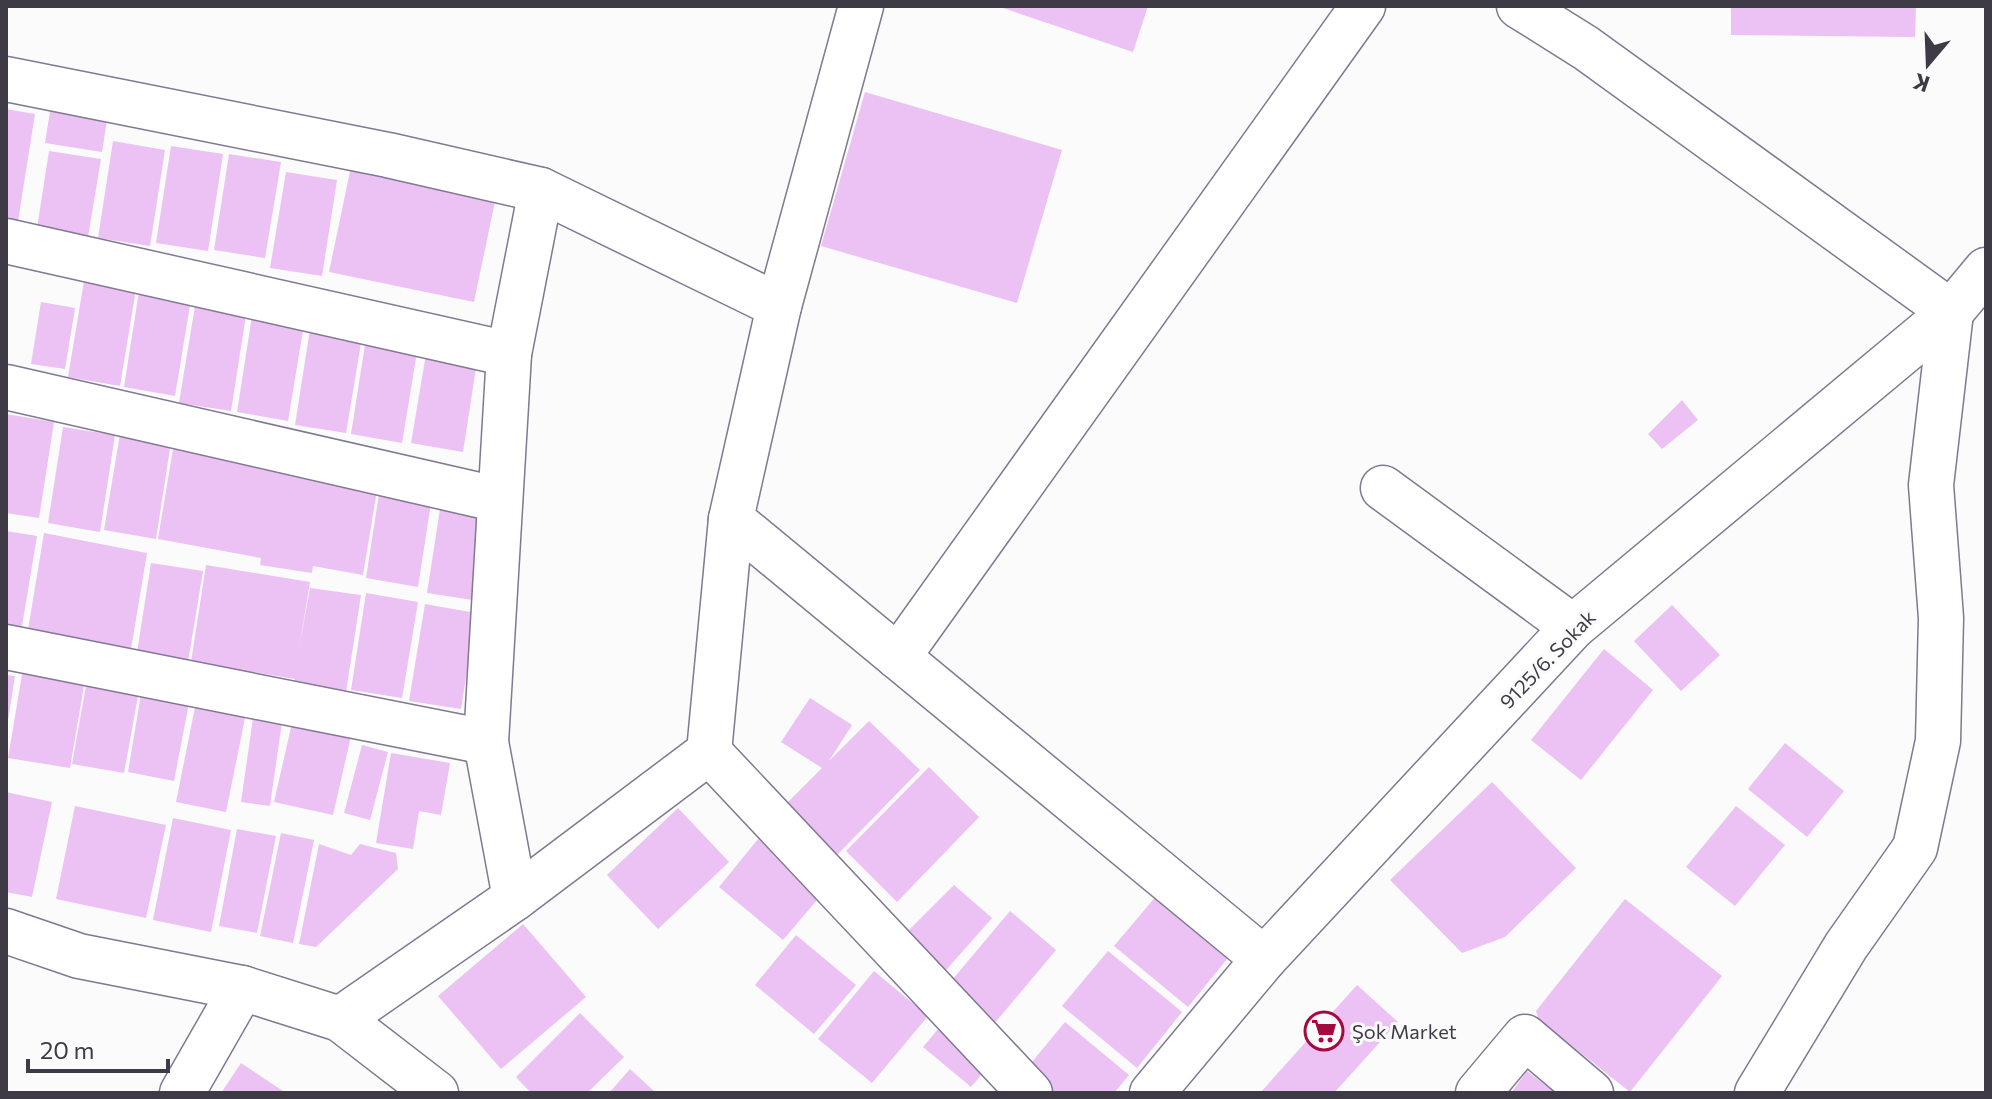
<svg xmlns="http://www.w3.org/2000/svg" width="1992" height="1099" viewBox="0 0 1992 1099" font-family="Commissioner,sans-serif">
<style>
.building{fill:#ecc2f4}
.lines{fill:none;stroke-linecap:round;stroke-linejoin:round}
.minor-casing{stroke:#817892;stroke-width:47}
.major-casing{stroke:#817892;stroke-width:47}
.minor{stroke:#fff;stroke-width:44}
.major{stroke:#fff;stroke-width:44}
.labels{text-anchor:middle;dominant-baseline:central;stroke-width:6;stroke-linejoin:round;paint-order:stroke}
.street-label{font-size:20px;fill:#3e3a46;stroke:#fafbfa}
.poi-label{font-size:20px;fill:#3e3a46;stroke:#fafbfa;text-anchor:start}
</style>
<rect width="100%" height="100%" fill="#fafbfa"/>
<!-- building -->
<g class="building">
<path d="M997 6H1148L1133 52Z"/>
<path d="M1731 6H1916L1915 37 1731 35Z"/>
<path d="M865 92 1062 150 1017 303 821 246Z"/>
<path d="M6 109 35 114 18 221 6 219Z"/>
<path d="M50 111 107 120 102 152 45 143Z"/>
<path d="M113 141 165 150 150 246 98 238Z"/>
<path d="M171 146 223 154 208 251 156 243Z"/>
<path d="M49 151 101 159 88 237 37 228Z"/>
<path d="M229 154 281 162 265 258 214 250Z"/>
<path d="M353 157 498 187 474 302 329 272Z"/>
<path d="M286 172 337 180 322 276 270 268Z"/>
<path d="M84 281 136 289 120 386 68 377Z"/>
<path d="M139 291 191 299 175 396 124 387Z"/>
<path d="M41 302 75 308 65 369 31 364Z"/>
<path d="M195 306 246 315 231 411 179 403Z"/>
<path d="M252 316 304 324 288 421 237 412Z"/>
<path d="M310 329 362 337 346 433 295 425Z"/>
<path d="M366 338 418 346 402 443 351 434Z"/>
<path d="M427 348 478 355 463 452 411 443Z"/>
<path d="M1682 400 1698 420 1662 449 1648 434Z"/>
<path d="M6 414 54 422 39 518 6 513Z"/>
<path d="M63 427 115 435 100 532 48 523Z"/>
<path d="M120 434 171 442 156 539 104 530Z"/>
<path d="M174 443 379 478 363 575 313 566 312 573 260 565 261 558 158 539Z"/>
<path d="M381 481 433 490 418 587 366 578Z"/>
<path d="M442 496 494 504 479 601 427 593Z"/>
<path d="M6 531 37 536 21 632 6 630Z"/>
<path d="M44 533 147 553 131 649 28 630Z"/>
<path d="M151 563 203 571 187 668 136 659Z"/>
<path d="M206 565 310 582 299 649 310 588 361 595 346 692 294 683 295 679 191 662Z"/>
<path d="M366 593 418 602 402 698 351 690Z"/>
<path d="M425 604 476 613 461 709 409 701Z"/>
<path d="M1672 605 1720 655 1681 691 1634 641Z"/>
<path d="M1604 649 1653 690 1581 780 1531 740Z"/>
<path d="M23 669 85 680 70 768 8 758Z"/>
<path d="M6 675 15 676 8 720H6Z"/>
<path d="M86 686 138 696 124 773 72 764Z"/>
<path d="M141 694 189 703 174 781 128 772Z"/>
<path d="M197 697 247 708 226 812 176 802Z"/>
<path d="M810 698 852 725 829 761 869 721 920 770 837 855 786 804 822 768 781 742Z"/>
<path d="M253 718 282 722 270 806 241 802Z"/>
<path d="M292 723 351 736 333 815 274 802Z"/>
<path d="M1785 743 1844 791 1807 837 1748 789Z"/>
<path d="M362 745 388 752 370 820 344 813Z"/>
<path d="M391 753 450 763 441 815 419 811 413 849 376 843Z"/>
<path d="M929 767 979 817 897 902 846 851Z"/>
<path d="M1492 782 1576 868 1505 937 1462 953 1390 880Z"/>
<path d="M6 792 52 802 32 897 6 892Z"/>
<path d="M75 806 166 825 146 918 56 899Z"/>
<path d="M1736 806 1785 845 1735 906 1686 867Z"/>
<path d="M678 808 729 862 658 929 607 875Z"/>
<path d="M173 818 231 830 211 932 153 920Z"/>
<path d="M237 829 276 836 257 933 219 926Z"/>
<path d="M281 833 314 840 293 943 260 936Z"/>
<path d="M758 839 823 893 783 940 719 887Z"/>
<path d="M319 844 351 855 360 844 396 853 398 869 316 947 299 944Z"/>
<path d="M954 885 992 918 940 977 896 943Z"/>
<path d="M1163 888 1236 948 1188 1007 1114 946Z"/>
<path d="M1625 899 1722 976 1630 1092 1539 1020 1536 1011Z"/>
<path d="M1010 911 1056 950 994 1024 947 986Z"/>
<path d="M523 924 586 997 501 1069 438 996Z"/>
<path d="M796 935 856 985 814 1034 755 985Z"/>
<path d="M1108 951 1182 1012 1137 1068 1062 1006Z"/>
<path d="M874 971 928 1016 872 1083 818 1039Z"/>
<path d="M1357 985 1398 1022 1334 1093H1260Z"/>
<path d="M580 1013 624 1057 587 1093H531L516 1077Z"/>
<path d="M944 1022 992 1062 971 1087 923 1047Z"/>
<path d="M1065 1022 1129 1075 1114 1093H1045L1022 1074Z"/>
<path d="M241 1063 286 1093H221Z"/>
<path d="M630 1069 656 1093H609Z"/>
<path d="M1527 1071 1553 1091 1551 1093H1511Z"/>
</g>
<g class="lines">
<defs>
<g id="minor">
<path d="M1519 6 1586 48 1951 312 1931 485 1941 618 1938 741 1915 848 1846 946 1757 1093"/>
<path d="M6 79 388 155 541 190 779 306 731 519 709 752 515 898 340 1019 242 988 182 1093"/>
<path d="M6 241 509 354"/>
<path d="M779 306 861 6"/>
<path d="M6 387 500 500"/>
<path d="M1383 488 1573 627"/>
<path d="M731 519 1264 959"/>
<path d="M6 647 486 742"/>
<path d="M898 657 1363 6"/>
<path d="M709 752 1030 1093"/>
<path d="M515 898 486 742 509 354 541 190"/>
<path d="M6 931 79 956 242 988"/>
<path d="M340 1019 436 1093"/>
<path d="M1478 1093 1525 1037 1591 1093"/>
</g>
<path id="major" d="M1152 1093 1264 959 1573 627 1951 312 1986 270"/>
</defs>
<!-- minor casing -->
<use href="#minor" class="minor-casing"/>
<!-- major casing -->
<use href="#major" class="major-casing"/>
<!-- minor -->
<use href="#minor" class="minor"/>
<!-- major -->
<use href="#major" class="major"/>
</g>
<!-- icons -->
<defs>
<symbol id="supermarket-ring" viewBox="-11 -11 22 22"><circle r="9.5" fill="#fafbfa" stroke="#a40a40" stroke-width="1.5"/><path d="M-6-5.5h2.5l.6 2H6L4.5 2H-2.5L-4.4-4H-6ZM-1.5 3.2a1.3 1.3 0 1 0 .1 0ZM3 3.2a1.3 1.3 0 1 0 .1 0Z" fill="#a40a40"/></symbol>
</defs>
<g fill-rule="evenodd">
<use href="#supermarket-ring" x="1302" y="1009" width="44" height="44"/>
</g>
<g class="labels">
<!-- street labels -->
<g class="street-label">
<text transform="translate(1547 659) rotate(-46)">9125/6. Sokak</text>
</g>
<!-- poi labels -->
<g class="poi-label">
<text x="1352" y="1031">Şok Market</text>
</g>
</g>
<!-- border -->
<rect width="1992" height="1099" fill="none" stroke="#3e3a46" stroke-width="16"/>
<!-- north arrow -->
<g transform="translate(1928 64) rotate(199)" stroke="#fafbfa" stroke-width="6" paint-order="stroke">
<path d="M0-6L14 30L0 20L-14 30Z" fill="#3e3a46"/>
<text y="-12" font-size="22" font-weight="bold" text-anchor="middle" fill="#3e3a46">K</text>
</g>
<!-- scale -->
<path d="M28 1059v12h140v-12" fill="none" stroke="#3e3a46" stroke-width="4"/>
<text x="40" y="1059" font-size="24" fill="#3e3a46" stroke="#fafbfa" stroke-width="6" paint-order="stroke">20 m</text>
</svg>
